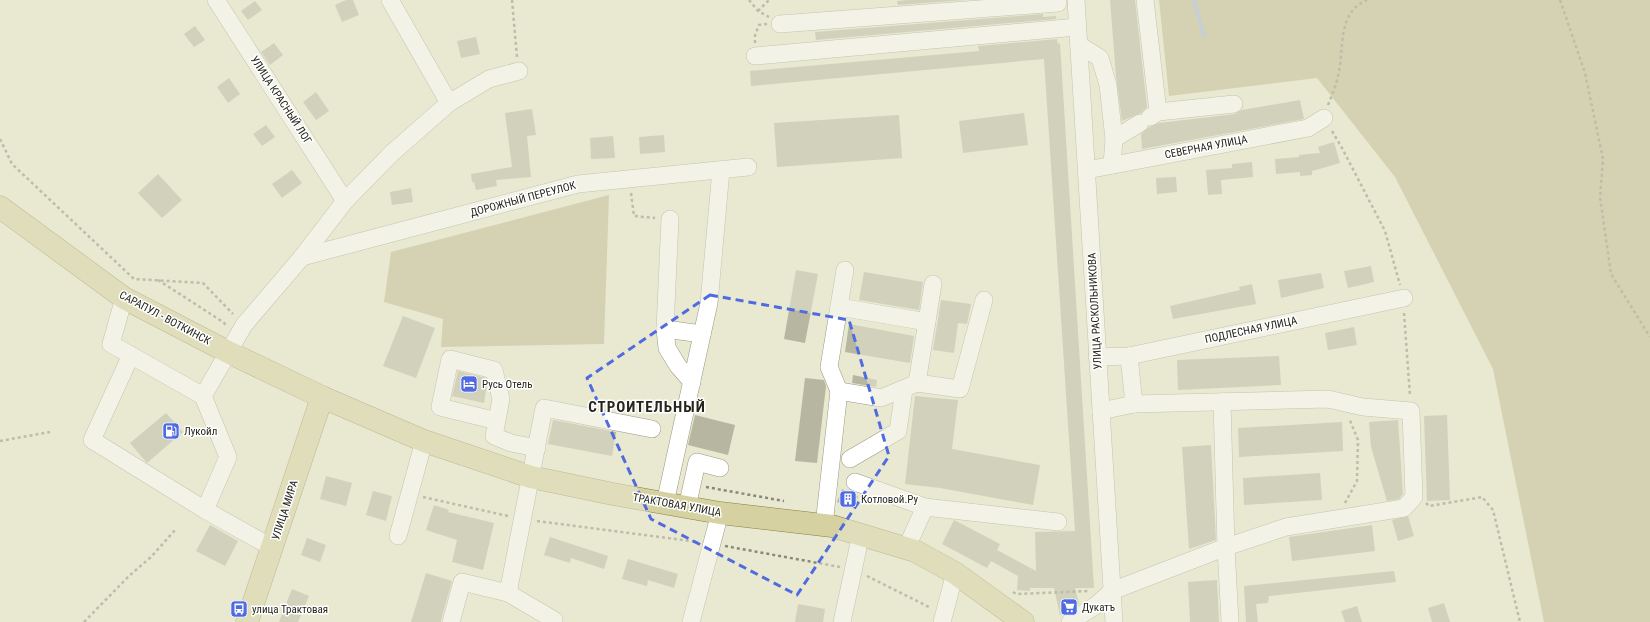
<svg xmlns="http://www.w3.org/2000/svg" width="1650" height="622" viewBox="0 0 1650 622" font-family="'Roboto Condensed',sans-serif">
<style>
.green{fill:#bcb98e}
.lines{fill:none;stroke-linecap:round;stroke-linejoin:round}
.stream{stroke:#a1afd8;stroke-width:4}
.building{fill:#b7b6a0}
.minor-casing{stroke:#9a9984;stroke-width:18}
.major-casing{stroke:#868149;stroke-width:23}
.path{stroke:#8a8979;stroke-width:2.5;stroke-dasharray:3 3;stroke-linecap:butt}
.minor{stroke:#fff;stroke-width:17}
.major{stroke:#d5d1a0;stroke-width:22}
.marked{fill:none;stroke:#4f6bdf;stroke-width:3;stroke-dasharray:8 5;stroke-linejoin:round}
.labels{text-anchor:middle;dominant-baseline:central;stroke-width:3;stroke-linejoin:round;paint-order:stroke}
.street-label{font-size:11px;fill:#26261d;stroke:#fff}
.poi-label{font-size:11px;fill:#26261d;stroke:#fff;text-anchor:start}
.district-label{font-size:15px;font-weight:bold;letter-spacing:1px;fill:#26261d;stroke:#fff}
</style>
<rect width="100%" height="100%" fill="#e9e8d1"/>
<!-- green -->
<g class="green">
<path d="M1159 0H1650V622H1544L1493 369 1395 177 1317 78 1169 96Z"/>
<path d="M609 195 604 344 441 347 443 319 384 302 391 252Z"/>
</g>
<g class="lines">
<!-- stream -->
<path class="stream" d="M1194 0 1204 36"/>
</g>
<!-- building -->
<g class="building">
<path d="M346 0H353L359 15 342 22 335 5Z"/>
<path d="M908 0H965L898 5 897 1Z"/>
<path d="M1110 0H1135L1147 107 1141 113 1122 121 1116 76Z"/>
<path d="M255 1 262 10 248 20 241 11Z"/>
<path d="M1043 14V17L1056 16V19L816 40 815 32Z"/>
<path d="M195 26 205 40 194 47 184 34Z"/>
<path d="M476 37 480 54 461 58 457 41Z"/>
<path d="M1057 39 1058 44 1060 43 1094 588H1075L1079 604 1064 614 1060 615 1054 588H1030V591L1017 590 1018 576 991 561 987 568 942 544 954 520 1000 544 997 550 1036 571 1035 532 1075 531 1044 59 751 86 750 71 979 51 978 46Z"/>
<path d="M274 43 283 55 270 65 261 52Z"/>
<path d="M229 78 240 94 228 103 217 87Z"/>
<path d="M316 92 329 111 316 120 303 102Z"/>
<path d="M1300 100 1304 119 1142 149 1141 134 1149 127 1159 123 1235 114 1242 110Z"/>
<path d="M532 109 536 135 527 136 531 177 496 180 497 186 476 190 474 182H472L471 174 512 167 505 113Z"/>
<path d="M1024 113 1028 145 963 153 959 121Z"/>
<path d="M899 115 902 158 777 167 774 123Z"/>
<path d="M266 125 275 137 262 146 253 134Z"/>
<path d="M664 135 665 152 640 154 639 137Z"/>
<path d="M613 136 615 158 591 159 590 138Z"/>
<path d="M1334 142 1340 163 1312 171V175L1300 176V172L1276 174 1275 159 1299 157V155L1320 153 1318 147Z"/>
<path d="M1252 162 1253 177 1221 180 1222 194 1208 195 1206 170 1232 168V164Z"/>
<path d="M292 170 302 183 282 198 272 184Z"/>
<path d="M158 174 182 200 162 218 138 193Z"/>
<path d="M1176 177 1177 192 1157 194 1156 178Z"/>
<path d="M411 188 413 202 392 205 390 192Z"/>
<path d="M1371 266 1374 282 1348 288 1344 271Z"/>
<path d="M796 270 818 274 805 343 784 339Z"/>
<path d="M864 272 923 282 919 310 859 300Z"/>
<path d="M1321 273 1324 288 1281 298 1278 280Z"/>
<path d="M1252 284 1256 304 1173 319 1170 306 1240 290 1239 287Z"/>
<path d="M941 300 971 304 967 324 958 323 954 353 933 350Z"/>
<path d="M403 316 435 328 416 378 383 366Z"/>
<path d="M849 324 914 336 910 363 845 352Z"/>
<path d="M1354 327 1357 345 1328 350 1325 333Z"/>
<path d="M1279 356 1281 385 1178 390 1177 360Z"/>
<path d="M458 371 486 378 487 385 484 403 452 396Z"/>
<path d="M853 375 877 380 876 387 852 383Z"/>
<path d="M805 378 824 380 826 386 817 463 795 461Z"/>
<path d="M915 396 958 400 952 449 1040 465 1033 505 940 488 905 484Z"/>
<path d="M166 413 183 432 147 463 130 443Z"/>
<path d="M695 415 735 425 728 455 688 445Z"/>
<path d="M1447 415 1450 500 1427 501 1424 416Z"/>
<path d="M553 420 616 432 612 456 548 444Z"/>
<path d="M1398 420 1403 494 1399 499 1387 501 1371 447 1369 422Z"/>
<path d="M1342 422 1343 451 1239 457 1238 428Z"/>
<path d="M1211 445 1216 540 1189 549 1182 447Z"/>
<path d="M1320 473 1322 500 1244 505 1243 478Z"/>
<path d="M326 476 352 483 346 506 320 499Z"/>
<path d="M842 489 858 496 854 508 837 502Z"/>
<path d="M373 491 392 496 386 521 366 515Z"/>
<path d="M434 505 449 510 448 512 494 523 483 570 452 562 457 540 426 530Z"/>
<path d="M1408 516 1414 536 1398 541 1392 520Z"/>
<path d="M210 525 238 541 225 566 196 551Z"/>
<path d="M1372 525 1375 551 1292 561 1289 537Z"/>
<path d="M550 537 608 556 604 569 571 558 570 563 544 555Z"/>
<path d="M307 538 326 545 320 562 301 555Z"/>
<path d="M628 559 678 574 674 588 648 580 647 586 622 579Z"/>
<path d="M1394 571 1396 582 1269 596 1268 603 1256 604 1258 622H1246L1244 586Z"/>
<path d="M426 573 452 581 441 620V622H411Z"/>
<path d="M1217 580 1219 622H1190L1188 582Z"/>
<path d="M292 589 309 596 298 622H279Z"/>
<path d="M1444 603 1450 622H1432L1428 608Z"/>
<path d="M798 604 825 609 823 622H795Z"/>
<path d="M1357 606 1362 622H1345L1341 611Z"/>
</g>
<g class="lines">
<defs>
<g id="minor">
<path d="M216 0 345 201"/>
<path d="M390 0 449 103"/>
<path d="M1076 0 1114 622"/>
<path d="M1145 0 1158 112 1150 117"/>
<path d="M780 24 1058 3"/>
<path d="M1079 45 1100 58 1108 85 1114 139"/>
<path d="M755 56 1077 27"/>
<path d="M1158 112 1234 104"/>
<path d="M1112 165 1114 139 1140 123"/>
<path d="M1087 170 1308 128 1324 118"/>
<path d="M670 219 665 329 702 334"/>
<path d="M302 257 578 184 748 167"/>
<path d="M124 298 111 344 203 396 228 457 205 510 273 548"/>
<path d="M839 307 927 322"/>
<path d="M665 329 667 348 678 366 692 382"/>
<path d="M131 355 92 440 205 510"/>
<path d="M1129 356 1134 404"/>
<path d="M1097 357 1129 356 1404 298"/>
<path d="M917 383 933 284"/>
<path d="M839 391 829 367 845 270"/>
<path d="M203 396 244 325 302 257 345 201 392 153 449 103 489 79 519 71"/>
<path d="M1222 402 1226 547 1230 622"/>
<path d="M497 421 440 407 450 359 494 370 501 399 494 436 511 443 537 448"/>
<path d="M850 459 898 431 904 389"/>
<path d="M855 482 925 507"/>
<path d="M665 503 709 303 721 170"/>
<path d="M687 507 697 462 720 468"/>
<path d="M824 525 839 391 881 398 917 383 960 389 984 300"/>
<path d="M398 536 424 441"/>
<path d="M906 549 925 507 1058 522"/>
<path d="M508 593 554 620 553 622"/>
<path d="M451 622 462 582 508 593 544 408 652 429"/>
<path d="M691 622 720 513"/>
<path d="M842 622 861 534"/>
<path d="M942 622 955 573"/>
<path d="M1070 622 1095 606 1112 591 1226 547 1286 527 1404 508 1414 497 1411 411 1363 407 1328 399 1134 404 1101 411"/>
</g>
<g id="major">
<path d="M0 207 124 298 228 352 322 397 424 441 531 477 613 494 720 513 832 526 915 551 955 573 1023 622"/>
<path d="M247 622 322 397"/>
</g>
</defs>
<!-- minor casing -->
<use href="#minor" class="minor-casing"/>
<!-- major casing -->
<use href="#major" class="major-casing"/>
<!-- path -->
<g class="path">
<path d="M512 0 517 57"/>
<path d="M749 0 758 11 769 17"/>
<path d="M1560 0 1585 73 1603 159 1600 197 1611 274 1650 337"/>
<path d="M758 11 769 0"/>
<path d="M755 43V35L759 25 767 24"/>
<path d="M1328 105C1332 95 1336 86 1338 76 1345 49 1336 13 1367 0"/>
<path d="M1332 131 1342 148 1385 231 1400 285"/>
<path d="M0 139 12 164 134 279 203 283 233 314"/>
<path d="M631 193 634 216 655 218"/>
<path d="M158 280 223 322 227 326"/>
<path d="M1404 313 1410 396"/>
<path d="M0 441 50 432"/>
<path d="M706 487 784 501"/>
<path d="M423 497 508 516"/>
<path d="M1345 503 1357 481 1358 440 1349 418"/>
<path d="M1426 503 1429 506 1482 497 1493 510 1520 622"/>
<path d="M537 521 698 542"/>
<path d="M725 546 840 567"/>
<path d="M867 576 931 608"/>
<path d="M1013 592 1016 594 1088 591"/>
<path d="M84 622 129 576 151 557 176 529"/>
</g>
<!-- minor -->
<use href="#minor" class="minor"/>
<!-- major -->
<use href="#major" class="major"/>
</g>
<!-- marked area -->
<path d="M0 0H1650V622H0ZM710 295 849 320 889 456 797 595 651 519 587 378Z" fill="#e9e8d1" fill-opacity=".55" fill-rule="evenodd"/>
<path class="marked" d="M710 295 849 320 889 456 797 595 651 519 587 378Z"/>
<!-- icons -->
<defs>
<symbol id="hotel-square" viewBox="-11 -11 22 22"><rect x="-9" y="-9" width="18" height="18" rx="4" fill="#4f6bdf" stroke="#fff"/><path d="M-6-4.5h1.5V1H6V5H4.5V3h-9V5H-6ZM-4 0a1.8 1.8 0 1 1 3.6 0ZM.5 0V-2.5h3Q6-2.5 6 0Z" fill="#fff"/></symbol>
<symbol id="fuel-square" viewBox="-11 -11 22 22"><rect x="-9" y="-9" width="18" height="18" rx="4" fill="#4f6bdf" stroke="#fff"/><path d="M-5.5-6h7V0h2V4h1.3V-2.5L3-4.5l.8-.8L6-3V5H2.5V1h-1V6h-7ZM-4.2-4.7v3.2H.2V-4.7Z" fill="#fff"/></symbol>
<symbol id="building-square" viewBox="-11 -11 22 22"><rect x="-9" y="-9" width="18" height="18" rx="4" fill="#4f6bdf" stroke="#fff"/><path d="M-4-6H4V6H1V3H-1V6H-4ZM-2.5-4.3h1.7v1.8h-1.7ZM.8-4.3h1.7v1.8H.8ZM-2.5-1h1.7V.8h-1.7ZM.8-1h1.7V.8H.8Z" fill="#fff"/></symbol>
<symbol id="supermarket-square" viewBox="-11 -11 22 22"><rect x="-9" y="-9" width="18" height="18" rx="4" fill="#4f6bdf" stroke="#fff"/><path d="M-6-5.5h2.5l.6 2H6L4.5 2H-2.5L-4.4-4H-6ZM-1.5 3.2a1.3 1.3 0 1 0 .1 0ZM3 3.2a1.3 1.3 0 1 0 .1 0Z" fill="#fff"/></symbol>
<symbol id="bus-square" viewBox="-11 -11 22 22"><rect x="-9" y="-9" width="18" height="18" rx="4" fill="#4f6bdf" stroke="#fff"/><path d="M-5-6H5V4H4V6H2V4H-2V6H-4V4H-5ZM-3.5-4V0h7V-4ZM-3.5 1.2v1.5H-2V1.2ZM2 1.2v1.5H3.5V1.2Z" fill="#fff"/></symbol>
</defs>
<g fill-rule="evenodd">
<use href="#hotel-square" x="459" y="374" width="20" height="20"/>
<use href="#fuel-square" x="161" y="421" width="20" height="20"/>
<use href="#building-square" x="838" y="489" width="20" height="20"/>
<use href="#supermarket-square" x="1059" y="597" width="20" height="20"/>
<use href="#bus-square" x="229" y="599" width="20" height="20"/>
</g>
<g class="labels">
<!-- street labels -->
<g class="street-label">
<text transform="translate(281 100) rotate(57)">УЛИЦА КРАСНЫЙ ЛОГ</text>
<text transform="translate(1206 147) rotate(-11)">СЕВЕРНАЯ УЛИЦА</text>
<text transform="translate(523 199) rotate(-15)">ДОРОЖНЫЙ ПЕРЕУЛОК</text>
<text transform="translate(1095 311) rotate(-93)">УЛИЦА РАСКОЛЬНИКОВА</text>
<text transform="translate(165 318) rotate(28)">САРАПУЛ - ВОТКИНСК</text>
<text transform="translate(1251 330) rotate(-12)">ПОДЛЕСНАЯ УЛИЦА</text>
<text transform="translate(677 505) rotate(10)">ТРАКТОВАЯ УЛИЦА</text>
<text transform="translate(285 510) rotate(-72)">УЛИЦА МИРА</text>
</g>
<!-- poi labels -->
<g class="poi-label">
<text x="482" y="384">Русь Отель</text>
<text x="184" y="431">Лукойл</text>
<text x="861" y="499">Котловой.Ру</text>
<text x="1082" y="607">Дукатъ</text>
<text x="252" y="609">улица Трактовая</text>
</g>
<!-- district labels -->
<g class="district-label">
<text x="647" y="407">СТРОИТЕЛЬНЫЙ</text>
</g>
</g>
</svg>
